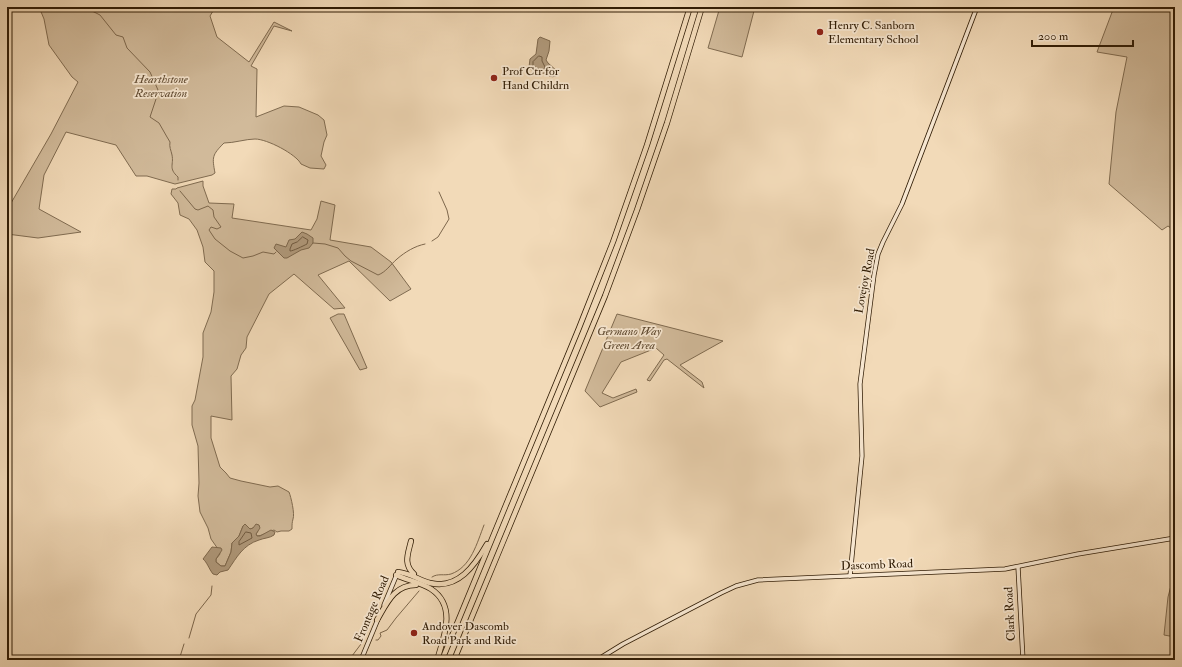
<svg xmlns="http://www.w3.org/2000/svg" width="1182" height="667" viewBox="0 0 1182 667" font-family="'IM FELL Double Pica',serif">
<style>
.green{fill:#d1ba9a;stroke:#806b50}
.water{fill:#b0997b;stroke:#7d674c}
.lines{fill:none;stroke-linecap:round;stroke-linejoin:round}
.shore{stroke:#705a40;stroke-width:1}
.stream{stroke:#7d674c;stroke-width:1}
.secondary-casing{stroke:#301c05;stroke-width:5}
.highway-casing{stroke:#301c05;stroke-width:6}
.secondary{stroke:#f7e7d1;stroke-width:3.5}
.highway{stroke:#f2dab8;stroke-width:4.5}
.poi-dot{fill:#8f2418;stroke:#f7e7d1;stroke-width:1.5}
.labels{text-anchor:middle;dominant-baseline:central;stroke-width:3.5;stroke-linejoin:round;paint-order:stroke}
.poi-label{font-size:12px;fill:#301c05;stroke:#f7e7d1;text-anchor:start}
.park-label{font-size:12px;font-style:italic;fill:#604b32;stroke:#f7e7d1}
.street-label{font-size:12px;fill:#301c05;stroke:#f7e7d1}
</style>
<rect width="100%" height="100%" fill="#f2dab8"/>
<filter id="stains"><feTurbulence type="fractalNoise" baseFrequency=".005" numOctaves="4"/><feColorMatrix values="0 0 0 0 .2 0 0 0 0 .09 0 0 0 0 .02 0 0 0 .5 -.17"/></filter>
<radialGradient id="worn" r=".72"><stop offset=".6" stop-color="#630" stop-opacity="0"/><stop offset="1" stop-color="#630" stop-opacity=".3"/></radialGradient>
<!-- green -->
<g class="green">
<path d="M39 7H212L213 11 210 16 217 37 249 62 274 22 292 31 274 26 251 66 257 69 256 117 284 106 299 107 318 115 324 120 327 135 324 142 321 156 326 165 324 169 310 168 301 164C296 154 267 139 255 139 246 139 234 143 224 143 212 155 212 157 215 173L212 175 175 184 147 176H136L116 145 66 132 44 175 39 209 81 232 38 238 7 234V210L51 134 78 82 72 77 49 45 44 19Z"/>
<path d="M720 7H755L742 57 708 48Z"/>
<path d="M1114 7H1175V231L1168 226 1162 230 1109 184 1116 112 1127 57 1097 52Z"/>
<path d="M203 181V186L209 203 234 204 232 218 311 230 317 219 321 201 335 205 330 240 371 247 391 262 411 289 390 301 349 261 318 275 345 308 334 309 294 274 269 294 247 337 246 348 241 355 237 369 231 376 232 420 211 416V438L220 467 226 473 230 478 241 481 270 487 278 486 289 492C291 497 295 514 293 519 292 523 292 524 292 529L289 531H281L277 532 274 530C268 532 262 536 257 536L256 534 258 531 253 528 250 529 247 526H243L239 536 232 543 231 552 225 566H221L216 562V559L220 554 218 549 211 539 208 528 200 512 198 496 199 483 198 446 192 425V406L195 400 203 357V333L211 312 214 292V271L205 262 203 247 197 230 189 219 180 215 178 203 171 194 172 189H176L177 188Z"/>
<path d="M338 314H344L367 368 360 370 330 318Z"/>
<path d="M617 314 723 341 680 365 702 382 704 388 667 359 664 360 650 381 647 380 664 355 656 348 621 362 602 393 613 398 636 389 637 392 600 407 585 391Z"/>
<path d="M1175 577V637L1164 635 1168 597 1173 578Z"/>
</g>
<!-- water -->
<g class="water">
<path d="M540 37 550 41 549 51 546 60 548 63 558 72 556 76C550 78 549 75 543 73 537 72 533 73 529 67L530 59 536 54 538 39Z"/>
<path d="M302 232 307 234 313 238V243L309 248 301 250 287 258H284L274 248 276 244 286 247 289 240 295 239Z"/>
<path d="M245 524 250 529 253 528 256 524 259 525 260 528 256 534 257 536H260L271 530 275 532 274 535C270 538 264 538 259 540 243 545 237 557 228 570L220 572 217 575 213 574C209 569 207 562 203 559L212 547 221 548 222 550 216 559V562L221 566H225L231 552 232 543 239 536 243 526Z"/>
</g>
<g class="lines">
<!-- shore -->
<g class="shore">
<path d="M539 56 542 57V61L545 67 544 69H539L533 66V62Z"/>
<path d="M303 237 308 240 307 244C303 246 293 251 290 251V249L292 244 297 242Z"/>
<path d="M246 532 251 533 252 538 239 545V542Z"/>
</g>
<!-- stream -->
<g class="stream">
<path d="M84 7 100 15 116 35 123 37 127 48 150 72 158 90 156 99 150 117 159 123 167 137 170 142C169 147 171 150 172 155 174 165 168 168 178 177V180"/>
<path d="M180 191 195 209 198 210 208 206 213 210 214 217 221 227 217 229 211 227 209 230 215 239 230 251 243 258 253 256 263 252 274 254 276 252"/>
<path d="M432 241 438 237 449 219 447 210 439 192"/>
<path d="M313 243 325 244 338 248 345 256 351 261 378 275C386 272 390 265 397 259 405 252 415 246 425 244"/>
<path d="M432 577C438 573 444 576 451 574 471 567 477 543 484 525"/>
<path d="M189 638 196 614 211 595 212 586"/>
<path d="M376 640H378L381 636 380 633 387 630 396 618 419 591"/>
<path d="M179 660 184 644"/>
<path d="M349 660 361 644"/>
</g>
<defs>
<g id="secondary">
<path d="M1018 567 1023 660"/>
<path d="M850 576 862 456 860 384 874 275 878 254 883 242 902 204 977 7"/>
<path d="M384 605 397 574"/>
<path d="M361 660 378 619"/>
<path d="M597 660 623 644 721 593 736 586 758 580 1005 569 1078 554 1175 538"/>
</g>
<g id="highway">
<path d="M411 541C408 554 403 564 414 574"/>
<path d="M398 572C410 573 419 580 430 583 458 590 475 565 487 544"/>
<path d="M396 575C407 580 421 583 431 589 457 606 444 637 437 660"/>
<path d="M377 620C387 603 394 585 416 585"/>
<path d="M442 660 579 328 613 242 647 145 690 7"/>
<path d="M454 660 605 296 637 210 667 123 702 7"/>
</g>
</defs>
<!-- secondary casing -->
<use href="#secondary" class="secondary-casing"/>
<!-- highway casing -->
<use href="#highway" class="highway-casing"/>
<!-- secondary -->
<use href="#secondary" class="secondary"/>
<!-- highway -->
<use href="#highway" class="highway"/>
</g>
<!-- markers -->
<g class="poi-dot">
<circle cx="820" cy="32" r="4"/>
<circle cx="494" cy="78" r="4"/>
<circle cx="414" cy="633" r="4"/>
</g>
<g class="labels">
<!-- poi labels -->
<g class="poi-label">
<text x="828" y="25">Henry C. Sanborn<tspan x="828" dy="14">Elementary School</tspan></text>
<text x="502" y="71">Prof Ctr for<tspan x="502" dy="14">Hand Childrn</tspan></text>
<text x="422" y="626">Andover Dascomb<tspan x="422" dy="14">Road Park and Ride</tspan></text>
</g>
<!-- park labels -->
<g class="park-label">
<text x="161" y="79">Hearthstone<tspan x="161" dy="14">Reservation</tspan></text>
<text x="629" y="331">Germano Way<tspan x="629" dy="14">Green Area</tspan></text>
</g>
<!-- street labels -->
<g class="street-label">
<text transform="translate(865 281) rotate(-79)">Lovejoy Road</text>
<text transform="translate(877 565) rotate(-2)">Dascomb Road</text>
<text transform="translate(372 609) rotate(-67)">Frontage Road</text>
<text transform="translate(1010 614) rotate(-93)">Clark Road</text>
</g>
</g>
<!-- margin -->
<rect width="1182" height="667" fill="none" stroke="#f2dab8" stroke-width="24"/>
<rect x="8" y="8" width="1166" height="651" fill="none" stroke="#301c05" stroke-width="2"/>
<rect x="12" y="12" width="1158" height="643" fill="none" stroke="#301c05"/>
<!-- scale -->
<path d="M1032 40v6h101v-6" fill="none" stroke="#301c05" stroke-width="2"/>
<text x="1038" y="40" font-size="12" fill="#301c05" stroke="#f7e7d1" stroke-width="3" paint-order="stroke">200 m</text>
<rect width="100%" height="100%" filter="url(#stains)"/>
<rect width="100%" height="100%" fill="url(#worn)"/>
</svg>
